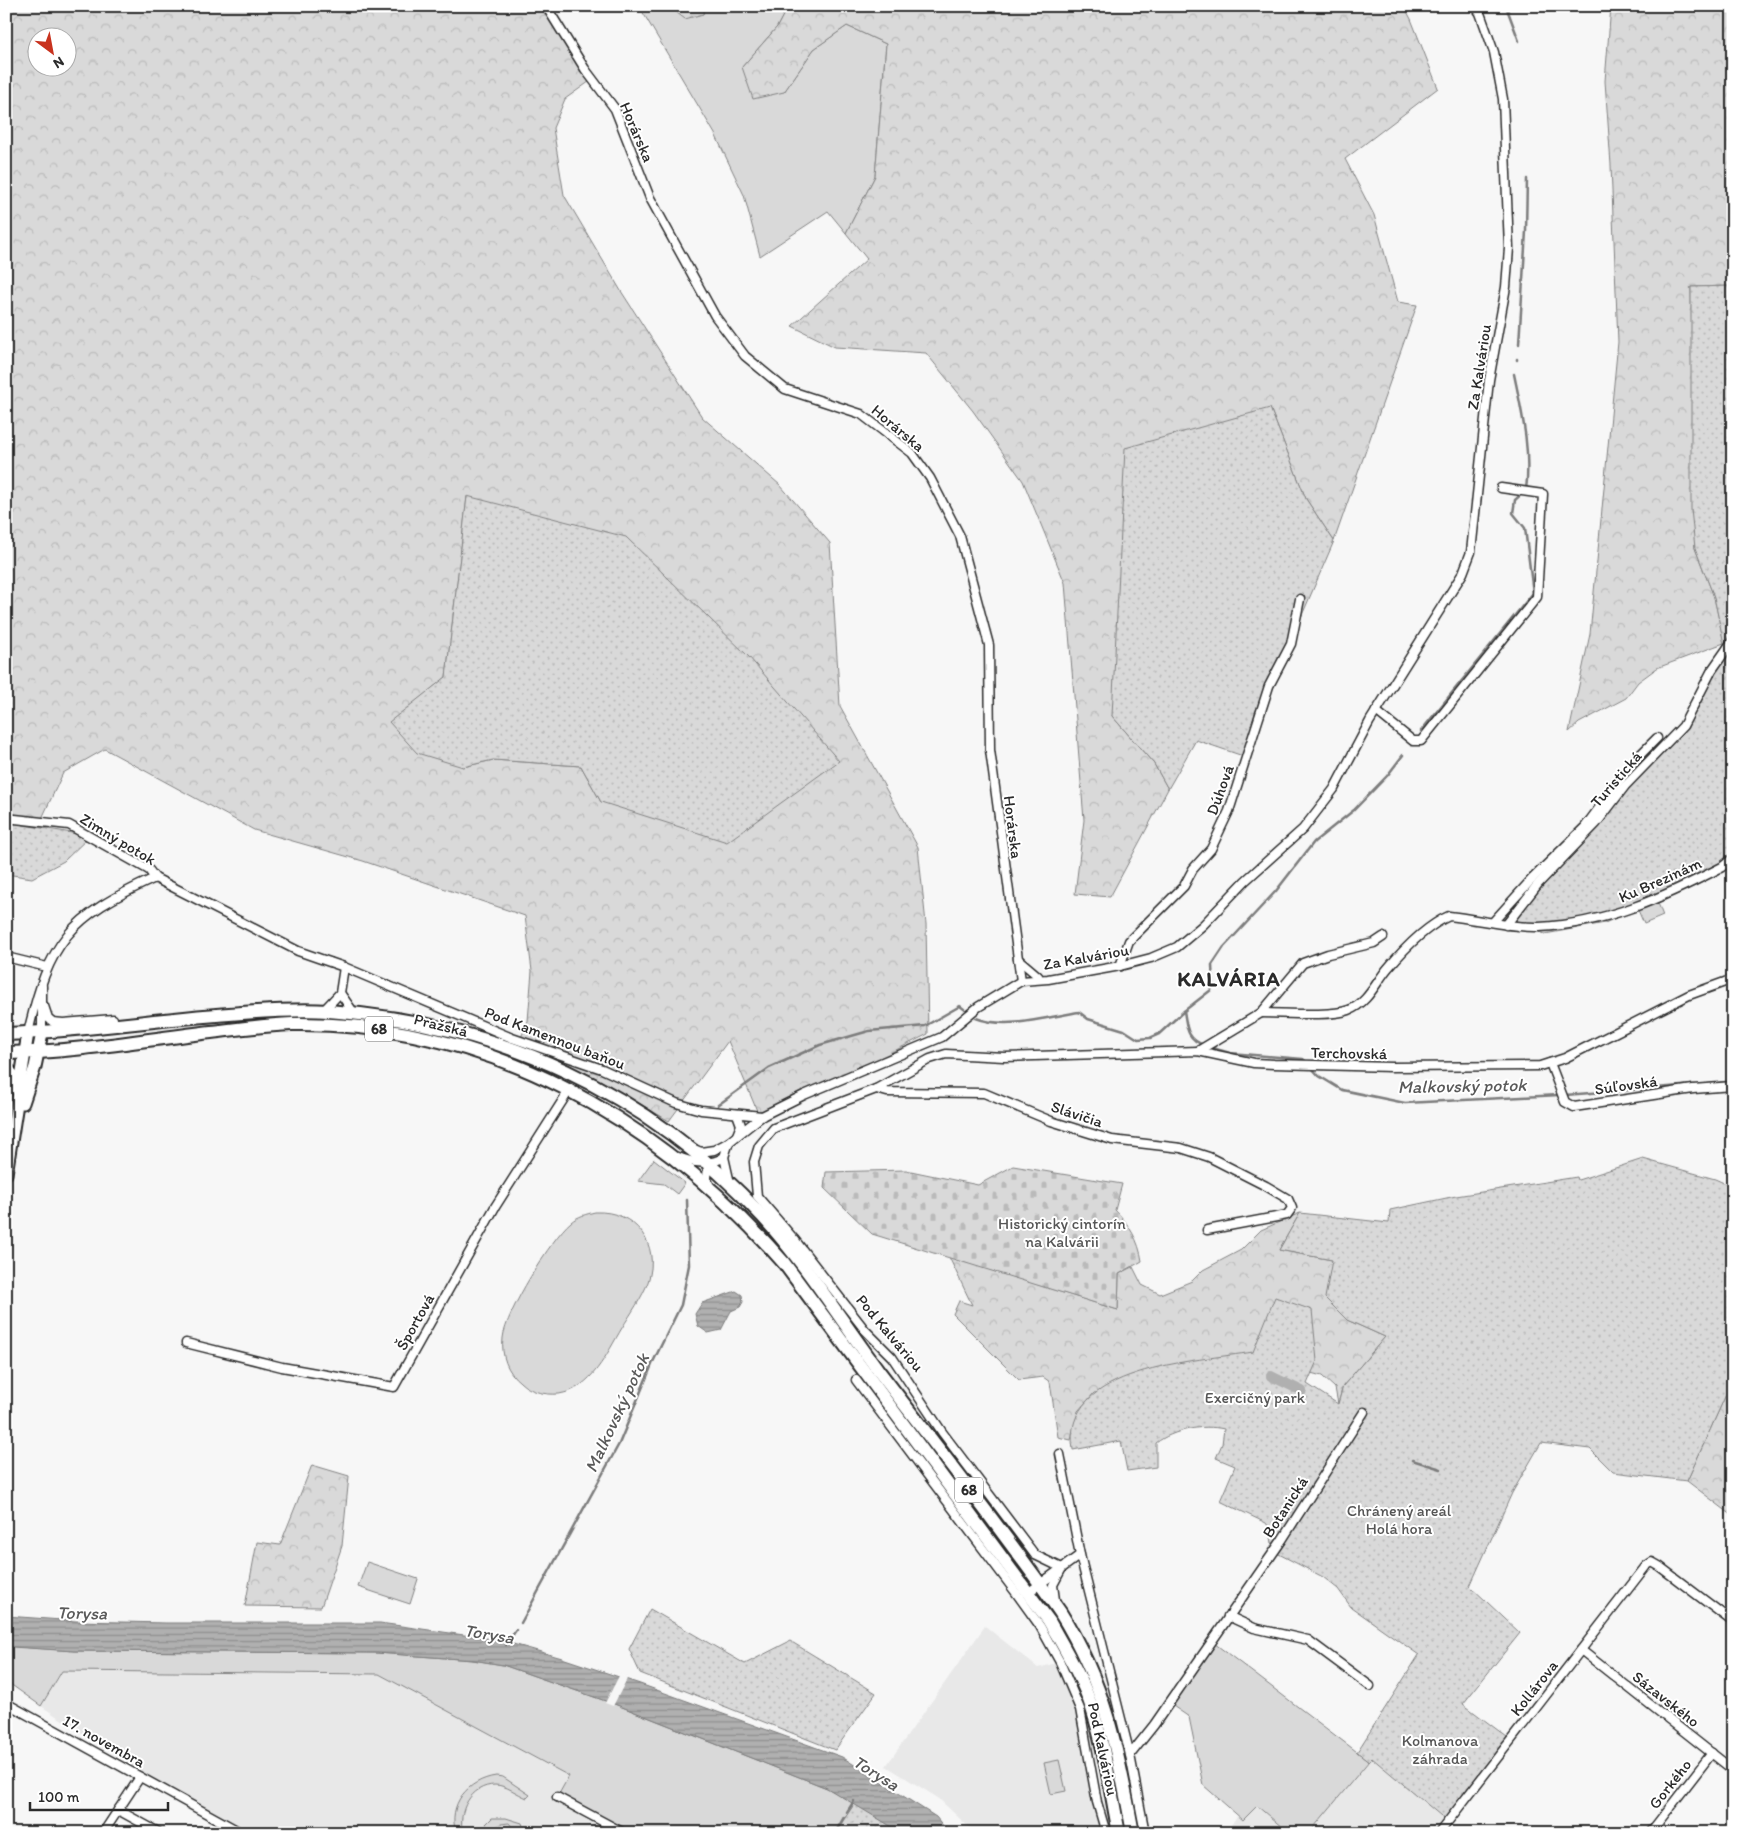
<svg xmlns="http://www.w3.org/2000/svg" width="1739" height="1839" viewBox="0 0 1739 1839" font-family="Itim,sans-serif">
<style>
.built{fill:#e8e8e8}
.grass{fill:#d9d9d9;stroke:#828282}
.forest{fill:url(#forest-crowns);stroke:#828282;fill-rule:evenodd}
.cemetery{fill:url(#cemetery-stones);stroke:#828282}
.park{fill:url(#park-dots);stroke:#828282}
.water{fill:url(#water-rules);stroke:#7b7b7b}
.pier{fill:#f7f7f7}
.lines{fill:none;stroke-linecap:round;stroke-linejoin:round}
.stream{stroke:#7b7b7b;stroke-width:2.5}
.canal{stroke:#b0b0b0;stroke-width:10}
.street-casing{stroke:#2b2b2b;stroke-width:11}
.secondary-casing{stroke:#2b2b2b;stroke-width:15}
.primary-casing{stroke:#2b2b2b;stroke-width:16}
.street{stroke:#fff;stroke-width:8}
.secondary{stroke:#fff;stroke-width:11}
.primary{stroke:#fff;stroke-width:12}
.labels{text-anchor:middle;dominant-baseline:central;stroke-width:4;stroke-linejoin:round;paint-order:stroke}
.shield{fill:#fff;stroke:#6b6b6b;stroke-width:1}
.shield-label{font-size:15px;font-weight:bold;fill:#2b2b2b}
.street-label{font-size:16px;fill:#2b2b2b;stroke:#fff}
.park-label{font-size:16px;fill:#565656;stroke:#fff}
.water-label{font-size:18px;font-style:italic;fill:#5a5a5a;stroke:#fff}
.district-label{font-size:21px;font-weight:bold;letter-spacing:1px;fill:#2b2b2b;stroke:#fff}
</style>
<defs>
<pattern id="forest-crowns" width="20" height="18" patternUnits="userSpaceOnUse" patternTransform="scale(1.25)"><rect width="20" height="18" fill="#d9d9d9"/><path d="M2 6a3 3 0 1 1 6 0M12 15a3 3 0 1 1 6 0" fill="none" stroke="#bababa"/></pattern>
<pattern id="cemetery-stones" width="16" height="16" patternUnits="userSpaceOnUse" patternTransform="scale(1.25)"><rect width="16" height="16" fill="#d9d9d9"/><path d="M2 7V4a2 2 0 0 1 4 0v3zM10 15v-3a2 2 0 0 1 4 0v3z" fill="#bababa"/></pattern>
<pattern id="park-dots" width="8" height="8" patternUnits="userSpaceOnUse" patternTransform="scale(1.25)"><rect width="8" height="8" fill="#d9d9d9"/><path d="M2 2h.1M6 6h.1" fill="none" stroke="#bababa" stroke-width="1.8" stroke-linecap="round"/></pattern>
<pattern id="water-rules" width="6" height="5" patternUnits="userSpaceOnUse" patternTransform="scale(1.25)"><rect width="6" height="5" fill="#b0b0b0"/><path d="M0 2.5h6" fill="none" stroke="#8f8f8f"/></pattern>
</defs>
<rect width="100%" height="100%" fill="#f7f7f7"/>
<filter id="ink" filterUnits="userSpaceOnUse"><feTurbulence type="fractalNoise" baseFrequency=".02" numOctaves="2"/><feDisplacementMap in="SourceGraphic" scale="10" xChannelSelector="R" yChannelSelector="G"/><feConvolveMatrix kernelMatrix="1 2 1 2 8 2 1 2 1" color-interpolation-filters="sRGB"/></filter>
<g filter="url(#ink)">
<!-- built -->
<g class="built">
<path d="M985 1626 1038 1668 1060 1662 1080 1709 1094 1785 1090 1788 1101 1833H975L938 1798 886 1766Z"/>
<path d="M62 1671 379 1674 569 1776 560 1794 629 1833H238L215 1820 41 1706Z"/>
<path d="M1372 1758 1447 1821 1439 1833H1309Z"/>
<path d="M1255 1805 1289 1833H1226L1237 1816 1243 1820Z"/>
</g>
<!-- grass -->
<g class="grass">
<path d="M639 6H668L671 10 703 14 705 6H788L777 27 742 67 784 92 814 49 847 26 886 44 875 176 846 233 828 211 760 256 744 195 715 134Z"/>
<path d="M1658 903 1663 916 1644 924 1638 910Z"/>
<path d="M654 1159 685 1183 677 1194 664 1184 638 1181Z"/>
<path d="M595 1212C635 1210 661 1244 648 1282 642 1298 631 1313 622 1328 607 1353 592 1389 559 1394 545 1395 530 1392 520 1382 507 1372 501 1355 503 1338 505 1314 552 1237 571 1222 578 1216 587 1214 595 1212Z"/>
<path d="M367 1562 418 1579 410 1604 358 1587Z"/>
<path d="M1210 1640 1369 1761 1309 1833H1289L1257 1806 1243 1820 1203 1785 1189 1717 1167 1702Z"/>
<path d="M6 1646 74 1651 377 1653 473 1660 503 1665 617 1705 827 1788 855 1803 835 1833H629L559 1794 569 1776 379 1674 62 1671 41 1706 6 1681Z"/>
<path d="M1059 1760 1066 1791 1051 1794 1044 1763Z"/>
<path d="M496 1776 503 1777 530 1795 527 1798C517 1794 506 1785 495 1785 471 1785 457 1811 463 1833H456C447 1804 468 1780 496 1776Z"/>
<path d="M492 1818H506L522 1823 525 1832 517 1833 509 1823 501 1824 489 1830 486 1824Z"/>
</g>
<!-- forest -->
<g class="forest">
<path d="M6 6H546L593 79 565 99 553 128 564 195 621 291 702 417 780 485 830 543 840 706 918 847 926 924 928 1034 760 1118 728 1041 669 1121 605 1083 517 1047 528 1021 532 971 525 916 363 861 254 830 105 749 63 773 38 827 6 822ZM38 38H68V68H38ZM467 497 601 802 581 766 493 760 463 767 390 722 446 677Z"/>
<path d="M668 6H705L703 14 685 19Z"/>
<path d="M788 6H1404L1411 19 1438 88 1345 159 1374 215 1398 302 1417 305 1334 541 1306 499 1270 408 1112 716 1154 764 1168 789 1110 897 1075 894 1084 820 1065 583 1023 481 973 411 926 353 835 347 792 326 867 259 846 233 875 176 886 44 847 26 814 49 784 92 753 99 742 67 777 27Z"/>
<path d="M1611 6H1733V286L1691 287 1695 548 1714 597 1724 643 1657 668 1638 682 1626 698 1579 723 1569 732 1590 634 1618 342 1611 165 1605 81Z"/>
<path d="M1300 1213 1279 1250 1332 1260 1347 1320 1385 1337 1343 1386 1338 1404 1335 1388 1322 1376 1285 1366 1094 1393 1078 1411 1071 1440 1058 1437 1050 1382 1043 1377 1019 1380 953 1314 959 1301 972 1305 949 1257 1118 1310 1119 1274 1133 1267 1142 1285 1160 1294 1192 1281 1203 1270 1241 1250 1261 1230Z"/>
<path d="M1733 1379V1516L1687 1481Z"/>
<path d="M312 1465 349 1476 342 1546 321 1607 245 1606 257 1542 280 1545Z"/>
</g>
<!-- cemetery -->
<path class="cemetery" d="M1013 1166 1122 1184 1115 1210C1129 1224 1139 1241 1142 1261L1119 1274 1118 1310 872 1234 824 1188 826 1172 906 1170 978 1185Z"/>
<!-- park -->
<g class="park">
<path d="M1733 286V861L1605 923 1545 934 1512 922 1525 899 1681 723 1724 644 1714 597 1695 548 1691 509V287Z"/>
<path d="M1270 408 1306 499 1334 541 1290 643 1255 712 1246 757 1196 740 1168 789 1154 764 1112 716 1125 448Z"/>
<path d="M467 496 626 537 749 657 839 761 727 842 601 802 581 766 493 760 463 767 417 753 389 722 446 677Z"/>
<path d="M6 822 90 836 64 861 32 878 6 874Z"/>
<path d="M1643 1159 1715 1179 1733 1187V1379L1687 1481 1613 1472 1590 1449 1541 1443 1512 1493 1470 1586 1520 1633 1463 1704 1511 1740 1447 1821 1372 1758 1369 1761 1357 1752 1419 1655 1351 1607 1338 1589 1323 1577 1273 1551 1270 1529 1266 1523 1220 1501 1235 1466 1216 1458 1222 1444 1224 1429C1203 1424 1173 1430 1156 1443V1467L1127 1471 1121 1441 1073 1450C1059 1366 1198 1361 1253 1352L1275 1297 1312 1310 1317 1361 1307 1384 1338 1404 1343 1386 1385 1337 1347 1320 1325 1298 1332 1260 1279 1250 1300 1213 1389 1223 1390 1210 1456 1196 1577 1177 1578 1180Z"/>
<path d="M650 1609 745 1664 790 1641 876 1693 835 1750 640 1673 629 1649Z"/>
<path d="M855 1803 902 1833H835Z"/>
</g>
<!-- water -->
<g class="water">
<path d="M736 1291 742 1295 743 1302 740 1307 731 1311 721 1330 708 1333 698 1326 695 1314 702 1303Z"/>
<path d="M6 1616 76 1621 166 1623H380L499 1640 562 1658 640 1684 842 1757 936 1817 949 1833H902L827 1788 617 1705 503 1665 473 1660 377 1653 74 1651 12 1647 6 1646Z"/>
</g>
<!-- pier -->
<path class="pier" d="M620 1674 628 1677 613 1706 605 1703Z"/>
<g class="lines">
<!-- stream -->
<g class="stream">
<path d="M1506 6 1519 41"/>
<path d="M1519 344 1526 231 1527 179"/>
<path d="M1517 360V359"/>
<path d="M1421 731 1533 593 1525 528 1513 513 1515 500 1526 490C1531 450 1522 413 1514 374"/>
<path d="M1184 1011C1187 1027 1186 1039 1204 1045"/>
<path d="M976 1018C1006 1030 1048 1017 1079 1012L1088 1019 1124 1030 1138 1039 1150 1038 1159 1034 1184 1011 1211 990 1213 985 1212 965 1224 947 1276 891 1314 842 1354 810 1387 776 1403 755"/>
<path d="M1209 1047 1230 1053 1303 1059 1307 1062"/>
<path d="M1310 1066 1319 1076 1342 1090 1405 1103 1559 1095"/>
<path d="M1702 1085 1733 1081"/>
<path d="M1565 1095 1694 1085"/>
<path d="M718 1105 769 1068 820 1045 869 1031 925 1026 960 1006 964 1009"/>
<path d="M1412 1460 1441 1469"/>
<path d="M521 1623 619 1444 653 1362 681 1305 689 1265 687 1200"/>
<path d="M506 1645 516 1630"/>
<path d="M847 1812 854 1801"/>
<path d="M835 1833 844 1817"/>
</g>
<!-- canal -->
<path class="canal" d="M1271 1376 1302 1391"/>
<defs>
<g id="street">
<path d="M546 6 585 69 615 109 650 198 715 316 745 356 785 389 861 414 912 453 930 478 960 536 989 645 990 750 1021 981"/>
<path d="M1376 711 1413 741H1421L1537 597 1543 494 1501 488"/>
<path d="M6 818 69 825 149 870 155 878 298 951 344 967 512 1038 602 1069 676 1103 701 1110 762 1116"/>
<path d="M1493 922 1533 878 1585 827 1634 761 1657 738"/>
<path d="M1506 925 1538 884 1596 824 1625 786 1683 726 1712 670 1733 640"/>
<path d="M6 957 47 967"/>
<path d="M1018 959 1038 976"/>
<path d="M1120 966 1129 941 1184 886 1193 869 1211 849 1229 811 1269 686 1291 644 1300 599"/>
<path d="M340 993 354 1013"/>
<path d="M44 1006 48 1018 53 1022 63 1023 113 1019"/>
<path d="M324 1010 340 993 344 967"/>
<path d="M1261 1013C1284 1013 1330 1017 1349 1010 1368 1003 1376 982 1388 968 1404 949 1426 926 1449 916 1478 919 1509 928 1539 927 1606 924 1664 897 1722 867L1733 858"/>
<path d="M28 1033C49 941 69 917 155 878"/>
<path d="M42 1033V986"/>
<path d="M1198 1051 1261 1013 1303 963 1328 954 1374 943 1383 937"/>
<path d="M1550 1063 1565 1102 1574 1107 1693 1089 1733 1086"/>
<path d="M876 1089 887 1092 984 1093 1051 1121 1112 1140 1181 1148 1209 1157 1266 1186 1288 1199 1292 1208 1287 1215 1207 1230"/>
<path d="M737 1114 741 1125 737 1135"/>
<path d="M729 1142 724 1157 729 1179"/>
<path d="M694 1149 701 1152 714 1150 729 1142 762 1116 804 1095 942 1037 978 1007 1021 981 1048 979 1120 966 1151 958 1177 947 1203 925 1245 881 1303 829 1334 789 1370 721 1463 573 1471 552 1489 380 1506 287 1509 248 1503 99 1494 52 1480 13 1475 6"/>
<path d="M678 1157C692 1163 711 1166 724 1157"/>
<path d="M708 1162 707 1179 710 1187"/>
<path d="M186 1343 282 1367 394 1387 495 1207 570 1089"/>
<path d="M856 1380 1017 1594 1040 1626 1060 1662 1080 1709 1097 1802 1106 1833"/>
<path d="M1060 1454 1080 1555 1130 1755 1145 1833"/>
<path d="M1029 1592 1080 1555"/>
<path d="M1055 1600 1053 1585 1062 1568 1035 1555 942 1432 892 1357 865 1330 794 1239 757 1196 754 1162 759 1146 774 1128 876 1089 930 1059 946 1054 1004 1057 1198 1051 1254 1063 1274 1064 1392 1067 1540 1066 1565 1058 1689 995 1733 979"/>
<path d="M1228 1616 1254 1628 1308 1640 1370 1686"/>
<path d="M1581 1650 1733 1770"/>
<path d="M6 1703 242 1833"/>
<path d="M1130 1755 1154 1725 1282 1540 1364 1412"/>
<path d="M557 1797 624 1833"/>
<path d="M118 1810 160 1833"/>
<path d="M103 1833 140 1777"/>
<path d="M1439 1833 1646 1566 1652 1562 1659 1566 1733 1622"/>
<path d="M1650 1833 1712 1753"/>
</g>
<g id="secondary">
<path d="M6 1067 13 1075 17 1090"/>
<path d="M23 1103 35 1067 42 1033"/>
<path d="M6 1174 28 1033"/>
</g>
<g id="primary">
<path d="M6 1034C85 1031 163 1018 242 1013 271 1011 300 1009 328 1011 498 1023 648 1091 763 1217 806 1264 840 1319 878 1370 939 1450 1002 1529 1060 1612 1105 1684 1118 1751 1133 1833"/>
<path d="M6 1053C75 1052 143 1040 211 1032 238 1029 265 1025 292 1024 490 1021 656 1118 784 1263L1049 1621C1063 1646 1078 1670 1088 1697 1104 1740 1110 1788 1119 1833"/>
</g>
</defs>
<!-- street casing -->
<use href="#street" class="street-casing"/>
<!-- secondary casing -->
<use href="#secondary" class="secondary-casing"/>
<!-- primary casing -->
<use href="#primary" class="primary-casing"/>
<!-- street -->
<use href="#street" class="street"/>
<!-- secondary -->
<use href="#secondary" class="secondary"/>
<!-- primary -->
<use href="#primary" class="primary"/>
</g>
</g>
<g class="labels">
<!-- shield labels -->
<g class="shield">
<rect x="365" y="1016.5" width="28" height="25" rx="4"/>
<rect x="955" y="1477.5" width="28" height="25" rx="4"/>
</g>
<g class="shield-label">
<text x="379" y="1029">68</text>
<text x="969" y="1490">68</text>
</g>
<!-- street labels -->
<g class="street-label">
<text transform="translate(637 132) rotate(67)">Horárska</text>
<text transform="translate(1479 367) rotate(-81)">Za Kalváriou</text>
<text transform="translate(898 428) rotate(40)">Horárska</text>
<text transform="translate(1616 779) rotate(-49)">Turistická</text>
<text transform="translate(1220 790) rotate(-70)">Dúhová</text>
<text transform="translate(1013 827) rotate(83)">Horárska</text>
<text transform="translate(118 839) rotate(31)">Zimný potok</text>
<text transform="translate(1660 880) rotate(-24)">Ku Brezinám</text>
<text transform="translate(1086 957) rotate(-10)">Za Kalváriou</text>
<text transform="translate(441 1025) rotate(14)">Pražská</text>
<text transform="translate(555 1038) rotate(21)">Pod Kamennou baňou</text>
<text transform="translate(1349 1053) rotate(1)">Terchovská</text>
<text transform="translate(1626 1085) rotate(-8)">Súľovská</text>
<text transform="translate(1077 1114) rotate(18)">Slávičia</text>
<text transform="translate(415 1322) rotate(-61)">Športová</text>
<text transform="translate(890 1333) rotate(50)">Pod Kalváriou</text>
<text transform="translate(1285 1507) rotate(-57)">Botanická</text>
<text transform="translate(1534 1688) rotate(-52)">Kollárova</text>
<text transform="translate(1666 1699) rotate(38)">Sázavského</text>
<text transform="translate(104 1741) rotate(29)">17. novembra</text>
<text transform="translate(1103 1749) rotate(78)">Pod Kalváriou</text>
<text transform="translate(1670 1784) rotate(-52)">Gorkého</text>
</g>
<!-- park labels -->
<g class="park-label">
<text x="1062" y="1223">Historický cintorín<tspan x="1062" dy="18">na Kalvárii</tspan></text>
<text x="1255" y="1397">Exercičný park</text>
<text x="1399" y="1510">Chránený areál<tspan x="1399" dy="18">Holá hora</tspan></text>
<text x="1440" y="1740">Kolmanova<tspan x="1440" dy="18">záhrada</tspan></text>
</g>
<!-- water labels -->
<g class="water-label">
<text transform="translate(1462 1086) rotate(-1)">Malkovský potok</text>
<text transform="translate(617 1413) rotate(-65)">Malkovský potok</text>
<text transform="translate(82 1613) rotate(1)">Torysa</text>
<text transform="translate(489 1634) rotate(9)">Torysa</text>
<text transform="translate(876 1773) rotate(32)">Torysa</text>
</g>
<!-- district labels -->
<g class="district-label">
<text x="1229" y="978">KALVÁRIA</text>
</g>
</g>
<!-- margin -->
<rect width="1739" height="1839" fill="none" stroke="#fff" stroke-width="25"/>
<rect x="12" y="12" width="1714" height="1814" fill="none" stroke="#2b2b2b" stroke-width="2" filter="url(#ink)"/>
<!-- north arrow -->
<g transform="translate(52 52) rotate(148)"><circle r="24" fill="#ffffff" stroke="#aaaaaa"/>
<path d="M0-4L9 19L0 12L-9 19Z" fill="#c8321e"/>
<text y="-8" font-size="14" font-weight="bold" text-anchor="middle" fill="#2b2b2b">N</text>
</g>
<!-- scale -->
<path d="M30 1802v8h138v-8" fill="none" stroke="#2b2b2b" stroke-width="2.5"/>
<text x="38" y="1802" font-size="15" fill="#2b2b2b" stroke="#ffffff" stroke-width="4" paint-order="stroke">100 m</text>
</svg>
